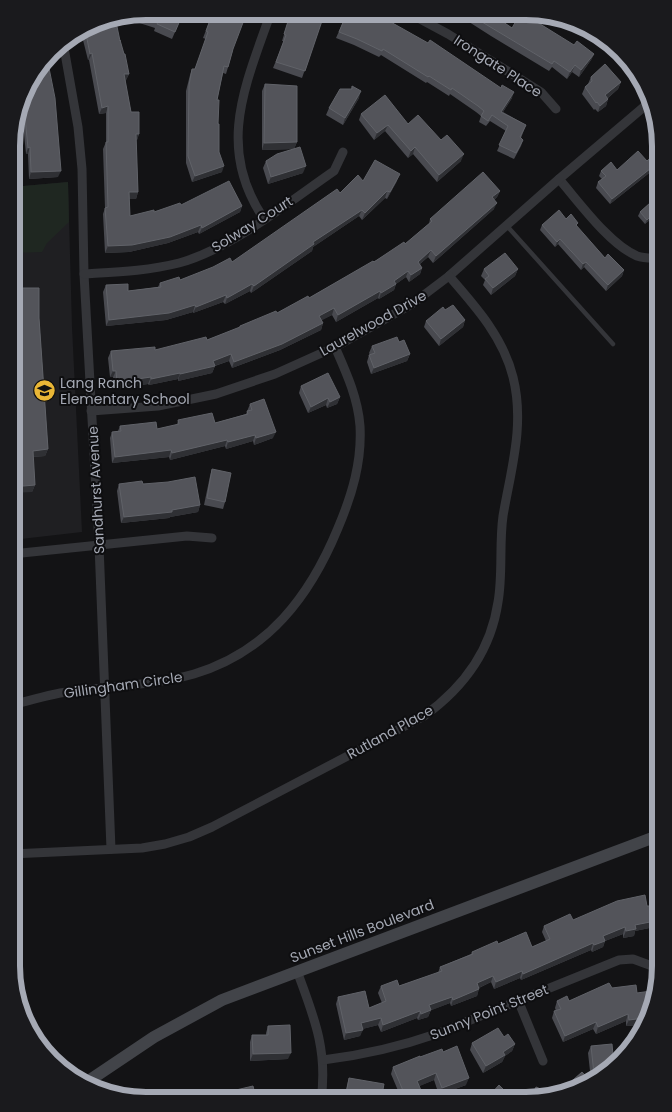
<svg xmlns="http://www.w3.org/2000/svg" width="672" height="1112" viewBox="0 0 672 1112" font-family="Poppins,sans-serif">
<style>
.built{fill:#1f1f22}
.green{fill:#1f2721}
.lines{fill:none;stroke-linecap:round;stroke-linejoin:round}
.lane{stroke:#343539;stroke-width:4.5}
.street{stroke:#343539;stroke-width:9}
.secondary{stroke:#424449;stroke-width:12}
.wall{fill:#494a50}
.shaded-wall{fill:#2f3034}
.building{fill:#53545a;stroke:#606268}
.labels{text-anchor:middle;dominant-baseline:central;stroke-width:4;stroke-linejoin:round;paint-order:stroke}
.street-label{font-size:14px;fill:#a5a9b4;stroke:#0e0e10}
.poi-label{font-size:14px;fill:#a5a9b4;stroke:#0e0e10;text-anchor:start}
.rim{fill:none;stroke:#a5a9b4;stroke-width:6}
</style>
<rect width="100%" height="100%" fill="#131315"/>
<!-- built -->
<path class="built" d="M68 182 72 327 82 532 12 540V187Z"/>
<!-- green -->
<path class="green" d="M68 182 69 222 47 243 42 252 12 253V187Z"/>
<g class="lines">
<!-- lane -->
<path class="lane" d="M507 226 613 344"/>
<!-- street -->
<g class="street">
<path d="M409 13 448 34 541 92 556 109"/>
<path d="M63 42 78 127 82 169 84 274 99 545 111 849"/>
<path d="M559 179C579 202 609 244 637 256 645 259 653 258 661 258"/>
<path d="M264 219C215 147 246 84 271 12"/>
<path d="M84 274C116 272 147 271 179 263 231 249 289 202 334 171L343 152"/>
<path d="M91 411 158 406 216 394 275 374 335 347 412 304 449 276 559 179 652 100"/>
<path d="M12 554 187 536 212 538"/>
<path d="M12 705C32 700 53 693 74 691 114 686 155 685 194 674 268 652 310 596 338 528 352 495 362 462 360 426 358 398 346 372 335 347"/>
<path d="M11 854 142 848 165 844 189 837 212 827 424 716C463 688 491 650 498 602 503 574 499 544 503 516 511 469 525 425 513 377 503 337 476 307 449 276"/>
<path d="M297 971C314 1017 328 1050 321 1100"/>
<path d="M518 1000 543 1061"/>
<path d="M323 1060C364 1055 396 1048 436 1034L619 960 633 959 652 966"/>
</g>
<!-- secondary -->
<path class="secondary" d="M87 1082 154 1037 222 1000 660 835"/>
</g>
<!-- wall -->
<g class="wall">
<path d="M146 11H184L172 39 154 31 155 28 127 19 129 15Z"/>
<path d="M213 12 233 50 226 74 223 73 217 100 219 152 222 172 192 182 186 163V91L190 75 192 69H195L206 39 203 38Z"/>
<path d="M291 12H325L302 78 273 68 284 41H282Z"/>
<path d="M347 13 512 98 503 112 526 125 521 138 523 140 521 146 514 159 497 151 506 131 490 121 486 126 479 122 481 116 476 112 450 94 449 96 427 82 426 83 381 55 379 57 354 45 336 38Z"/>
<path d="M455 13H501L497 18 512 28 574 45 594 54 591 60 579 77 572 72 567 79 552 67 549 71 491 36Z"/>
<path d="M95 21 120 41 129 74 126 80 125 81 131 112 139 134 137 140H136L138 192 136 199H129L130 216 154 212 181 205 242 206 240 212 199 234 198 232 168 243 129 252 105 253 103 214 105 208 103 149 106 142V113L99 114 89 60H88L82 36 84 32 83 29Z"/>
<path d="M581 28 614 45 617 48 601 38 599 42 580 30Z"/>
<path d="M591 77 621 82 618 89 608 98V99L606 106 598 112 595 109 594 110 582 94 585 87 588 84Z"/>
<path d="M265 84 297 142 294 149 303 173 268 184 263 168 266 161 294 149 262 150V91Z"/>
<path d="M25 86 58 177 29 179 28 154H26L21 103Z"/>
<path d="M352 86 359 98 343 125 326 115 329 108 351 89Z"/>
<path d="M361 114 408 124 441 140 461 161 437 182 413 154 408 158 385 131 374 140 359 120Z"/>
<path d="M661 149V169L658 166 610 204 596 188 598 182 602 179 599 176 601 171 617 170 647 161Z"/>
<path d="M363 181H397L387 199 385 198 362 220 359 216 313 247 312 251 251 293 250 291 225 304 223 302 193 313V312L166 320 106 326 103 292 106 285 128 291 158 287 160 283 180 280 232 262 340 193Z"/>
<path d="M500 191 497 197 494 200V209L433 263 428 257 420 264 422 268 420 274 409 282 406 277 396 284 394 290 379 299 378 298 336 322 332 315 321 320 323 323 321 330 280 350 232 368 229 361 215 366 212 373 178 381V379L149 385 148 384 115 389 113 377H110L108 358 111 351 155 350 207 340 239 328 240 326 277 313 309 298 405 244 429 224 430 219Z"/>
<path d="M661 193V225L658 227 651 219 645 224 638 216 640 212Z"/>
<path d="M566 219 577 227 605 258 624 270 622 276 606 291 584 267 581 270 558 244 555 247 540 230 542 225Z"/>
<path d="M484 269H518L515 276 491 295 483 285 485 280 481 276Z"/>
<path d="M16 288 39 318 48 449 45 456 33 457 35 485 32 492 13 344V295Z"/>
<path d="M445 310 465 320 463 327 439 346 424 327 426 321Z"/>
<path d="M372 346 410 354 407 361 371 374 367 362 369 355H370L369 353Z"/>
<path d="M301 386 340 397 337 404 327 408 326 405 308 413 299 393Z"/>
<path d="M250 404 273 438 254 445 253 441 226 449 225 446 170 460 169 457 112 463 110 438 112 432 118 431 120 426 157 429 177 425 178 420 215 423 246 414Z"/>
<path d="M212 469 225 502 223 509 204 505 210 476Z"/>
<path d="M119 484H143L200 505 198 512 170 517 169 518 121 523 117 491Z"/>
<path d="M647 906H660V930H659V926L635 931 634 936 623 938V934L605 941 603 947 592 952 591 950 521 980 520 978 494 989 491 982 479 988 477 996 451 1006 450 1003 431 1010 428 1017 418 1020 417 1018 381 1032 378 1025 362 1029 360 1036 344 1040 336 1004 338 997 369 1008 382 1003 378 993 381 986H399L438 973 440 967 471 954 472 952 498 944 532 947 546 941 542 932 544 926 573 920Z"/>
<path d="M612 988 637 993 652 998 642 1025 626 1026V1021L596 1034 593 1029 563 1042 552 1018 554 1011H556L555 1008 557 1001H569Z"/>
<path d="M268 1026 288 1059 250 1061V1042L252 1035H266V1033Z"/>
<path d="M504 1037 515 1044 512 1051 505 1056 502 1062 483 1073 470 1050 472 1043Z"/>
<path d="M591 1046 613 1055 625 1054 591 1080 588 1053Z"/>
<path d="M443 1052 466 1085 439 1095 434 1080 419 1086 421 1100H402L391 1074 393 1067 420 1057Z"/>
<path d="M349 1078 381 1100H344L347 1085Z"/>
<path d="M573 1080 590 1081 572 1089 570 1087Z"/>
<path d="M236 1090 256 1098 295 1100H235L234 1097Z"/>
</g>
<!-- shaded-wall -->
<g class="shaded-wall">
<path d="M92 53 89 60H88L90 54Z"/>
<path d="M594 54 591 60 579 77 581 70Z"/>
<path d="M575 65 572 72 567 79 570 72Z"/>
<path d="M124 74H129L126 80 122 81Z"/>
<path d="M621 82 618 89 603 102 605 95Z"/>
<path d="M361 91 359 98 343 125 345 118Z"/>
<path d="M514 92 512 98 499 118 501 112Z"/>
<path d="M608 99 606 106 598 112 600 106Z"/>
<path d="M108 106 106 113 99 114 102 108Z"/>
<path d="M388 125 385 131 374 140 377 133Z"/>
<path d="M136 134H139L137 140H133Z"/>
<path d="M297 142 294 149 262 150 264 143Z"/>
<path d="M30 147 28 154H26L28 148Z"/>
<path d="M415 147 413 154 408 158 411 151Z"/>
<path d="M464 154 461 161 437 182 439 175Z"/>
<path d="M660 161 658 166 610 204 612 199Z"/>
<path d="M224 166 222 172 192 182 195 176Z"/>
<path d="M306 166 303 173 268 184 271 177Z"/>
<path d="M61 171 58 177 29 179 31 172Z"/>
<path d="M400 174 397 181 387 199 390 192Z"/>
<path d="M387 191 385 198 362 220 365 213Z"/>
<path d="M500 191 497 197 490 204 492 197Z"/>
<path d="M129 192H138L136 199H126Z"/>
<path d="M497 203 494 209 433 263 436 256Z"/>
<path d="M242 206 240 212 199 234 202 228Z"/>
<path d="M362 210 359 216 313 247 312 251 251 293 254 286 313 242Z"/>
<path d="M652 215 651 219 645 224 647 220Z"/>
<path d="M201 225 198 232 168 243 129 252 105 253 108 246Z"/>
<path d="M560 239 558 244 555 247 557 242Z"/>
<path d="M431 250 428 257 415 268 418 262Z"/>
<path d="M586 262 584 267 581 270 583 264Z"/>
<path d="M422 268 420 274 409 282 411 275Z"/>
<path d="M518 269 515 276 491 295 493 288Z"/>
<path d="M624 270 622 276 606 291 608 285Z"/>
<path d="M408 271 406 277 396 284 394 290 379 299 381 293 394 281Z"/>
<path d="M252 284 250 291 225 304 227 298Z"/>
<path d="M380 291 378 298 336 322 338 315Z"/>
<path d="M226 295 223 302 193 313 196 307Z"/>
<path d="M195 305 193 312 166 320 106 326 109 320Z"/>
<path d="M334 308 332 315 317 323 319 316Z"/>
<path d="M465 320 463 327 439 346 441 339Z"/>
<path d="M323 323 321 330 280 350 232 368 234 362Z"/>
<path d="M231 354 229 361 211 367 215 366 212 373 178 381 180 374 213 361Z"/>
<path d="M410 354 407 361 371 374 374 368Z"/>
<path d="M113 371H116L113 377H110Z"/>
<path d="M180 373 178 379 149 385 151 379Z"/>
<path d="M151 377 148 384 115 389 117 382Z"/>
<path d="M340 397 337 404 327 408 330 402Z"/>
<path d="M328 398 326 405 308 413 311 407Z"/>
<path d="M276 432 273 438 254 445 256 438Z"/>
<path d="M255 435 253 441 226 449 228 442Z"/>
<path d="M227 440 225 446 170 460 172 453Z"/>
<path d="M48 449 45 456 31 457 33 451Z"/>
<path d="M171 450 169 457 112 463 115 457Z"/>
<path d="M35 485 32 492 12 493V487Z"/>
<path d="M200 505 198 512 170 517 169 518 121 523 124 517 172 510Z"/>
<path d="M660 920 659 926 635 931 634 936 623 938 626 931 635 925Z"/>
<path d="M625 927 623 934 605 941 603 947 592 952 594 945 603 936Z"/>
<path d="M593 943 591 950 521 980 523 974Z"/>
<path d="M522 971 520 978 494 989 496 982Z"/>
<path d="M493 976 491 982 474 990 477 983Z"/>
<path d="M479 989 477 996 451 1006 453 1000Z"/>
<path d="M452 997 450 1003 427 1012 429 1005Z"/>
<path d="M431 1010 428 1017 418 1020 421 1014Z"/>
<path d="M420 1011 417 1018 381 1032 383 1025Z"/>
<path d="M628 1014 626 1021 596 1034 598 1027Z"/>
<path d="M381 1018 378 1025 359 1030 361 1023Z"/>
<path d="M644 1018 642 1025 626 1026 629 1020Z"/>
<path d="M596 1022 593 1029 563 1042 565 1036Z"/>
<path d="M363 1030 360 1036 344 1040 346 1033Z"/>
<path d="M515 1044 512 1051 505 1056 502 1062 483 1073 486 1066 503 1052Z"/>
<path d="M291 1053 288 1059 250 1061 253 1054Z"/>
<path d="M436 1073 434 1080 415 1088 417 1081Z"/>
<path d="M594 1074H599L592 1079Z"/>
<path d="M469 1078 466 1085 439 1095 442 1088Z"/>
<path d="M508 1094 506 1100 503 1101V1099Z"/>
<path d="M423 1095 421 1100H409Z"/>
</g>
<!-- building -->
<g class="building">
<path d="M146 11H184L175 32 157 24 158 22 134 14Z"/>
<path d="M213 12H247L233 49 228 67 224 66 217 100H219L218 124H219V152L224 166 195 176 188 156 189 85 192 69H195L208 32 206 31Z"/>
<path d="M291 12H325L305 71 276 62 286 35 284 34Z"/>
<path d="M347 13H365L379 18 380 16 428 43 430 40 501 88 502 85 514 92 501 112 526 125 520 137 523 140 516 153 499 145 508 126 492 115 488 121 481 116 484 111 478 106 452 88 451 90 429 76 428 77 383 49 382 51 357 39 339 32Z"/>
<path d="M467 13H499L496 17 512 28 520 14H524L574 45 577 41 594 54 581 70 575 65 570 72 554 61 552 64Z"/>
<path d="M115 17 120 41V40L124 54H125L129 74H124L131 112H139V134H136L138 192H129L130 216 154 210V212L180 203 181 205 229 181 242 206 202 228 201 225 170 237 132 245 108 246 105 208 108 207 106 142H108V106L102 108 92 53 90 54 85 29H87L86 27 95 21Z"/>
<path d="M47 58 55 98 61 171 31 172 30 147 28 148 23 97H22L25 86Z"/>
<path d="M605 64 621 82 605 95 608 99 600 106 597 102 596 103 585 87 592 81 591 77Z"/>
<path d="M265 84 297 86V142L264 143Z"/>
<path d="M352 86 361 91 345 118 329 108 340 89H352Z"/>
<path d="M385 95 408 124 418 115 441 140 447 135 464 154 439 175 415 147 411 151 388 125 377 133 361 114Z"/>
<path d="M300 147 306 166 271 177 266 161 277 154Z"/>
<path d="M661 149V162L660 161 612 199 598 182 606 176 601 171 611 162 617 170 638 151 647 161Z"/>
<path d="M375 160 400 174 390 192 387 191 365 213 362 210 313 242 314 244 254 286 252 284 227 298 226 295 196 307 195 305 169 313 109 320 106 285 128 284V291L161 287 160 283 179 277 180 280 213 267 230 258 232 262 337 189 340 193 358 175 363 181Z"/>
<path d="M483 172 500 191 492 197 497 203 436 256 431 250 418 262 422 268 411 275 408 271 394 281 396 284 381 293 380 291 338 315 334 308 319 316 323 323 282 344 234 362 231 354 213 361 215 366 180 374V373L151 379V377L117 382 116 371H113L111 351 155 347V350L206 337 207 340 240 327V326L276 311 277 313 308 296 309 298 373 261 374 262 404 242 405 244 431 222 432 221 430 219Z"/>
<path d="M661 193V222L660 223 652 215 647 220 640 212Z"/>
<path d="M559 210 566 219 571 214 578 223 576 225 605 258 608 254 624 270 608 285 586 262 583 264 560 239 557 242 542 225Z"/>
<path d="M505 253 518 269 493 288 485 279 489 276 484 269Z"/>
<path d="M16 288H39V318L48 449 33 451 35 485 12 487V344H16Z"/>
<path d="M453 305 465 320 441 339 426 321 443 307 445 310Z"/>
<path d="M397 337 399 342 404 340 410 354 374 368 369 355 375 353 372 346Z"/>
<path d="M328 373 340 397 330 402 328 398 311 407 301 386Z"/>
<path d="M264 399 276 432 256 438 255 435 228 442 227 440 172 453 171 450 115 457 112 432 121 431 120 426 156 422 157 429 179 424 178 420 212 413 215 423 248 414 247 411 252 410 250 404Z"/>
<path d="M212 469 231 473 225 502 207 498Z"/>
<path d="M195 477 200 505 172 510V512L124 517 119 484 142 481 143 484 168 482Z"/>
<path d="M645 895 647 906H660V920L635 925 636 929 626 931 625 927 603 936 605 941 594 945 593 943 523 974 522 971 496 982 493 976 477 983 479 989 453 1000 452 997 429 1005 431 1010 421 1014 420 1011 383 1025 381 1018 361 1023 363 1030 346 1033 338 997 365 991 369 1008 386 1001 381 986 397 980 399 986 442 971 440 967 473 954 472 952 497 941 498 944 526 932 532 947 550 939 544 926 570 914 573 920 617 901Z"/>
<path d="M609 983 612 988 636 985 637 993 651 991 652 998 644 1018 629 1020 628 1014 598 1027 596 1022 565 1036 554 1011 561 1009 557 1001 567 996 569 1001Z"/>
<path d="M290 1025 291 1053 253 1054 252 1035H268V1026Z"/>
<path d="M498 1028 504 1037 508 1034 515 1044 503 1052 505 1055 486 1066 472 1043Z"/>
<path d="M612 1044 613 1055 625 1054 599 1074H594L591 1046Z"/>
<path d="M457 1046 469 1078 442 1088 436 1073 417 1081 423 1095 409 1100H407L393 1067 420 1056V1057L442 1049 443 1052Z"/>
<path d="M582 1072 590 1081 577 1091 568 1092 577 1084 573 1080Z"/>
<path d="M349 1078 384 1084 381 1100H345Z"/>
<path d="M499 1085 508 1094 503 1099 505 1101H490L491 1094Z"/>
<path d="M253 1086 256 1098 294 1092 295 1100H239L236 1090Z"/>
<path d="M536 1087 555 1095 530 1100Z"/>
<path d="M216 1097 217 1100H209Z"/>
</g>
<!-- icons -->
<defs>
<symbol id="school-disc" viewBox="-11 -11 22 22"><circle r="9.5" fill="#e9b636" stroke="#0e0e10"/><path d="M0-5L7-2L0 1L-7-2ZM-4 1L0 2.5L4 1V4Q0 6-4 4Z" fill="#111"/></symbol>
</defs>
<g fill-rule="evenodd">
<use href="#school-disc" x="32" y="378" width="25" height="25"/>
</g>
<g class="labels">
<!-- street labels -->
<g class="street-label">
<text transform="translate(498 66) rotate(33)">Irongate Place</text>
<text transform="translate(252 224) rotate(-32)">Solway Court</text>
<text transform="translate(373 323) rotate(-29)">Laurelwood Drive</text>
<text transform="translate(96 490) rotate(-93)">Sandhurst Avenue</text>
<text transform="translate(123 685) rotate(-8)">Gillingham Circle</text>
<text transform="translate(390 732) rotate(-29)">Rutland Place</text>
<text transform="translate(362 931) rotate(-21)">Sunset Hills Boulevard</text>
<text transform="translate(489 1012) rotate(-22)">Sunny Point Street</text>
</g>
<!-- poi labels -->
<g class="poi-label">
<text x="60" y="383">Lang Ranch<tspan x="60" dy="16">Elementary School</tspan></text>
</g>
</g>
<!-- crop -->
<path d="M0 0H672V1112H0ZM146 20H526A126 126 0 0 1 652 146V966A126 126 0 0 1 526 1092H146A126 126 0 0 1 20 966V146A126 126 0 0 1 146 20Z" fill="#1a1a1d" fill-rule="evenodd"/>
<path class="rim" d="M146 20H526A126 126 0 0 1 652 146V966A126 126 0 0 1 526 1092H146A126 126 0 0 1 20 966V146A126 126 0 0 1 146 20Z"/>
</svg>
